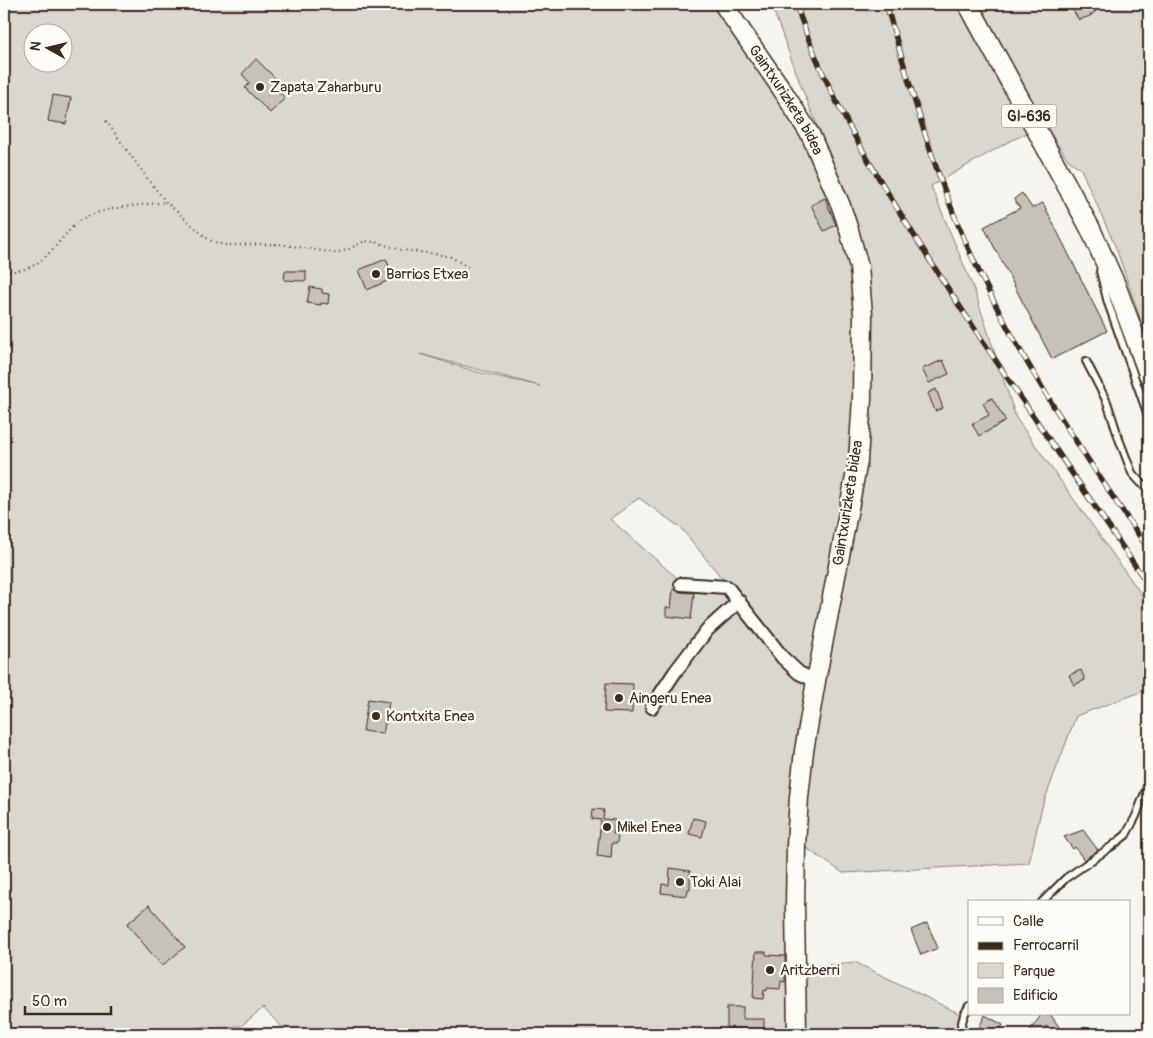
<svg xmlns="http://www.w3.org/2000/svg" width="1153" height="1038" viewBox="0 0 1153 1038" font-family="Pangolin,sans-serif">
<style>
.green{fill:#dad6d0;stroke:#8a8077;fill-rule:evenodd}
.building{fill:#c7c1bb;stroke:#3b2a1e}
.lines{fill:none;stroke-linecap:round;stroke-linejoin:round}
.lane-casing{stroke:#3b2a1e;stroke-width:10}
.street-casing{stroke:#3b2a1e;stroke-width:16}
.secondary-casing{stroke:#3b2a1e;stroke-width:21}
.primary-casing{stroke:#3b2a1e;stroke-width:22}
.path{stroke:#3b2a1e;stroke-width:2;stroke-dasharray:1 4;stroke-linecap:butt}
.lane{stroke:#fdfcf7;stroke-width:6}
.street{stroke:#fdfcf7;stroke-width:12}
.secondary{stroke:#fdfcf7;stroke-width:18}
.primary{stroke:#fdfcf7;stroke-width:19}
.rail-casing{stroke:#3b2a1e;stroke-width:5.5}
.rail{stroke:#fdfcf7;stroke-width:4;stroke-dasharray:11;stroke-linecap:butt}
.poi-dot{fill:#3b2a1e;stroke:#fdfcf7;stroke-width:2}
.labels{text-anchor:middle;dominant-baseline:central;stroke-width:4.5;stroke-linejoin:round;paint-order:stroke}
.shield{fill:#fdfcf7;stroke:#75695f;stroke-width:1}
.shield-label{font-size:14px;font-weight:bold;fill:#3b2a1e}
.poi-label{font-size:15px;fill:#3b2a1e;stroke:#fdfcf7;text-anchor:start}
.street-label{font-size:15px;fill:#3b2a1e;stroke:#fdfcf7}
</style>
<rect width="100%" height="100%" fill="#f5f4ee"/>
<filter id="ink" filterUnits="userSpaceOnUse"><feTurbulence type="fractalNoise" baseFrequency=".02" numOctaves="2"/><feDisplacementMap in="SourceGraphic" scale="10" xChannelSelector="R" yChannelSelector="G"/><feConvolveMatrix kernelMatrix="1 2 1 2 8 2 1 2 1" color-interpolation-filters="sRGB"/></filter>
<g filter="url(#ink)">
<!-- green -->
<path class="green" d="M4 4H729L817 151 826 147 803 91 771 4H1149V344L1116 248 1081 169 1068 160 1045 125 1010 141 931 186 975 292 1016 418 1149 605V689L1076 716 1042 807 1029 863 843 873 799 843 787 969 855 962 960 1014 957 1034H287L286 1031 263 1008 241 1026 196 1027 192 1034H4ZM32 32H62V62H32ZM420 354 540 386 477 372ZM639 498 681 528 725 582 678 579 610 519Z"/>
<!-- building -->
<g class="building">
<path d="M1069 4H1104L1090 16 1079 20Z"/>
<path d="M256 59 278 81 273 86 285 98 270 113 245 88 250 83 242 74Z"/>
<path d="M53 95 71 98 66 124 48 121Z"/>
<path d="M1022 193 1032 208 1043 203 1107 331 1052 359 984 227 1020 208 1014 199Z"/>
<path d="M825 198 836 225 824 231 811 205Z"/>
<path d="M386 259 394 278 367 290 359 270Z"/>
<path d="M285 271H306V281L284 280Z"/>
<path d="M310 287 322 289V293L329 294 328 304 321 303V305L307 303Z"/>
<path d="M943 360 949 374 929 383 922 369Z"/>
<path d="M936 389 943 408 935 411 928 393Z"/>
<path d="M992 398 1006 421 979 436 972 424 989 415 983 403Z"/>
<path d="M673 589 680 592 694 593 691 619 666 616V607L671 608Z"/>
<path d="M1081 670 1085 680 1074 685 1069 675Z"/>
<path d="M606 683 633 684 632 713 604 712Z"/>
<path d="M368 699 389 702 383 734 363 731Z"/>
<path d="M593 809 604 810 603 819 615 820 613 834H618L617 843H612L611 858 597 856 601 820 592 819Z"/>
<path d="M693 818 706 821 702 837 689 834Z"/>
<path d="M1083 830 1098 850 1084 860 1075 847 1073 849 1064 837Z"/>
<path d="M670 868 690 871V889H688L687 896 661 893 662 884 669 885Z"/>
<path d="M149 905 185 947 162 966 127 924Z"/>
<path d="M927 923 938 948 921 955 911 930Z"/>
<path d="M756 952H766V955L785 956V982L781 981 780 989 767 988V991L764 990 763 999 753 998Z"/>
<path d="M727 1007H743V1019H764V1029L727 1028Z"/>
<path d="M1042 1014H1050L1064 1034H1053L1046 1026 1039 1034H1027Z"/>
<path d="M985 1015 1003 1025 998 1034H976Z"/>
</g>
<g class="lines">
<defs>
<g id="lane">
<path d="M1100 271 1108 303 1149 418"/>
<path d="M1086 361 1107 402 1119 439 1132 473 1141 483 1149 488"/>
<path d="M1042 902 1066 878 1112 846 1126 835 1136 816 1149 782"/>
<path d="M959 1034 964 1015 969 1006"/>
</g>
<g id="street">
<path d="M681 584 727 587 783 658 799 673 816 681"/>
<path d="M652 707 675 672 707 630 739 601"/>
</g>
<g id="secondary">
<path id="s1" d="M723 4 781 88 811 136 841 206 849 230 859 267 863 315 862 398 858 461 816 681 804 751 799 797 796 845 795 908 797 1034"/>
</g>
<path id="primary" d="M968 4 1090 228 1116 286 1149 375"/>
</defs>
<!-- lane casing -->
<use href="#lane" class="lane-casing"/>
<!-- street casing -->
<use href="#street" class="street-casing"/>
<!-- secondary casing -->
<use href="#secondary" class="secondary-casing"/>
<!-- primary casing -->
<use href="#primary" class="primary-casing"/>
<!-- path -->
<g class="path">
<path d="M106 121 150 182 166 202 209 240 224 245 279 244 335 253 347 250 365 241 375 242 402 250 437 254 451 257 468 267"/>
<path d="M4 272C12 271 22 271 30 267 44 262 57 244 67 233 72 228 77 221 84 218 104 207 143 205 166 202"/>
<path d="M1149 544 1143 548 1149 556"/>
</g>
<!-- lane -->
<use href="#lane" class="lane"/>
<!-- street -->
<use href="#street" class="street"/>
<!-- secondary -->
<use href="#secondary" class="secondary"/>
<!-- primary -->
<use href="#primary" class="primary"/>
<defs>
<g id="rail">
<path d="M796 4C827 100 882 185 936 270 1005 377 1078 481 1149 586"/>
<path d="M886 4C909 81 930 160 962 234 1010 347 1080 449 1149 550"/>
</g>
</defs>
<!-- rail casing -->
<use href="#rail" class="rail-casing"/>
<!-- rail -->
<use href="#rail" class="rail"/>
</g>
</g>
<!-- markers -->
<g class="poi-dot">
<circle cx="260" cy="87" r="5"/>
<circle cx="376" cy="274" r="5"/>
<circle cx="619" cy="698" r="5"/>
<circle cx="376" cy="716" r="5"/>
<circle cx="607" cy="827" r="5"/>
<circle cx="680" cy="882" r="5"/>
<circle cx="770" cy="970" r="5"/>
</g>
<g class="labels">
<!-- shield labels -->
<rect class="shield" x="1001.5" y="104.5" width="55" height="23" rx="4"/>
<g class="shield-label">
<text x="1029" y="116">GI-636</text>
</g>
<!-- poi labels -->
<g class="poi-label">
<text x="270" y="87">Zapata Zaharburu</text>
<text x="386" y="274">Barrios Etxea</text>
<text x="629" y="698">Aingeru Enea</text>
<text x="386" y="716">Kontxita Enea</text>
<text x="617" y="827">Mikel Enea</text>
<text x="690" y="882">Toki Alai</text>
<text x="780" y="970">Aritzberri</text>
</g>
<!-- street labels -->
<g class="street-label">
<text stroke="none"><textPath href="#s1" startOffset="115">Gaintxurizketa bidea</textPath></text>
<text transform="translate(848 503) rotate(-81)">Gaintxurizketa bidea</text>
</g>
</g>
<!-- margin -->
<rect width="1153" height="1038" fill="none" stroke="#fdfcf7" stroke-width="20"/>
<rect x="10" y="10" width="1133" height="1018" fill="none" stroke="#3b2a1e" stroke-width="2" filter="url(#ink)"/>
<!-- legend -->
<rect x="968" y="900" width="162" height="115" fill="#fdfcf7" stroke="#afa8a0"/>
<rect x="978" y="917" width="25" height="8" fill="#fdfcf7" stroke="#afa8a0"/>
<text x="1013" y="926" font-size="15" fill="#3b2a1e">Calle</text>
<rect x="978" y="942" width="25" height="8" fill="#3b2a1e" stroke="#afa8a0"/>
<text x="1013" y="950" font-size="15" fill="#3b2a1e">Ferrocarril</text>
<rect x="978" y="963" width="25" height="15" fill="#dad6d0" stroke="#afa8a0"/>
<text x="1013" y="976" font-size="15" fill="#3b2a1e">Parque</text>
<rect x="978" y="988" width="25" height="15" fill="#c7c1bb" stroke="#afa8a0"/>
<text x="1013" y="1000" font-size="15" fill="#3b2a1e">Edificio</text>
<!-- north arrow -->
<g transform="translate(48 48) rotate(278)"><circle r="24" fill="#fdfcf7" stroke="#afa8a0"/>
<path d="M0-4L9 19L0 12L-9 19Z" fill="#3b2a1e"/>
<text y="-8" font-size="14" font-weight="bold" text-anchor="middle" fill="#3b2a1e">N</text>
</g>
<!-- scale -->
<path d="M25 1006v8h86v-8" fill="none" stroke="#3b2a1e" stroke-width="2.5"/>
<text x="32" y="1006" font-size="15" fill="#3b2a1e" stroke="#fdfcf7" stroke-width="4" paint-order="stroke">50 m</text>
</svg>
